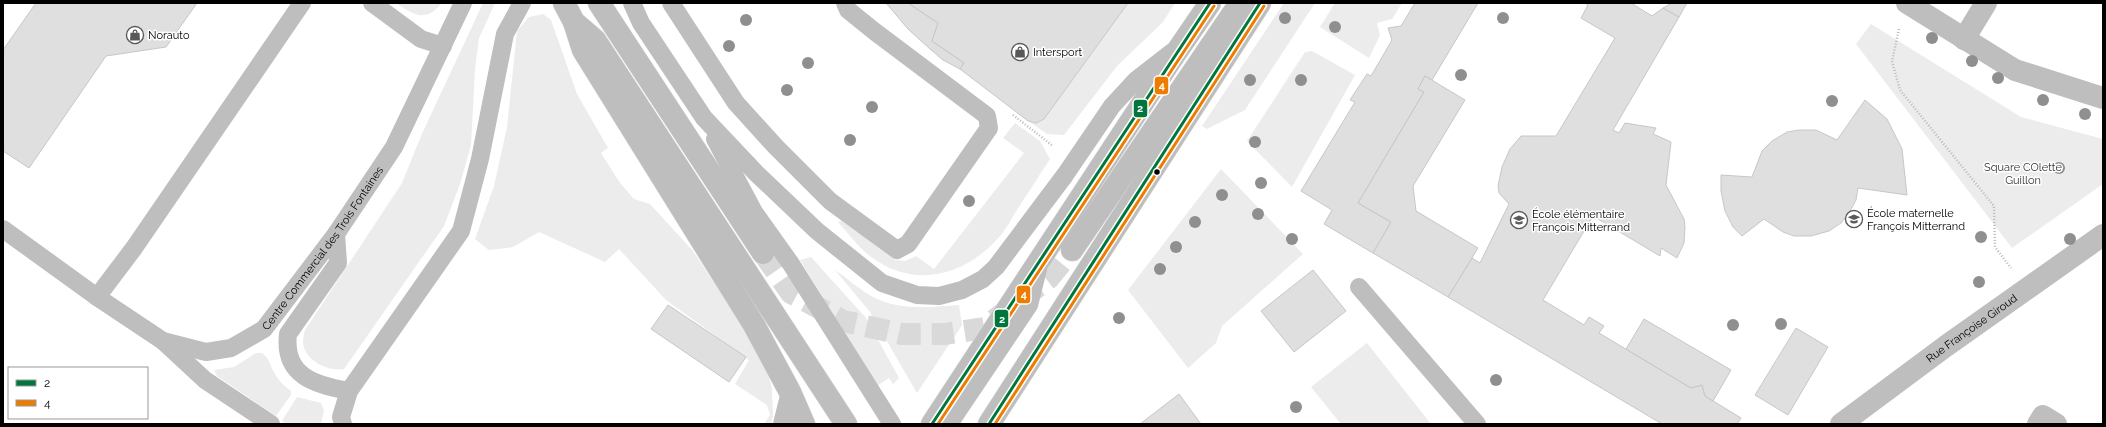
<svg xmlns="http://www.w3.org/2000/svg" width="2106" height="427" font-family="Raleway,sans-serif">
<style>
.green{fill:#ececec}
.building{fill:#dfdfdf;stroke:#c7c7c7}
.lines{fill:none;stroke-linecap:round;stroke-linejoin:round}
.primary-tunnel{stroke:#d9d9d9;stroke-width:22;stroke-dasharray:22 11;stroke-linecap:butt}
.primary-casing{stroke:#dbdbdb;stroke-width:23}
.path{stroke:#b9b9b9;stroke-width:2.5;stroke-dasharray:1 2;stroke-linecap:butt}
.lane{stroke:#bebebe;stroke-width:18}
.street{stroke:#bebebe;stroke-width:22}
.primary{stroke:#bebebe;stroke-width:22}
.bus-1-casing{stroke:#fff;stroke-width:6}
.bus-2-casing{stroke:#fff;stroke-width:6}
.bus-1{stroke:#00763c;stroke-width:3}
.bus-2{stroke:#ee7c00;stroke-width:3}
.tree{fill:#8f8f8f}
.bus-dot{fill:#000;stroke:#fff;stroke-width:1.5}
.labels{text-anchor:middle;stroke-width:3;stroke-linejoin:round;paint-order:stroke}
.poi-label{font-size:11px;fill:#000;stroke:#fff;text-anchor:start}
.park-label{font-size:11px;fill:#333;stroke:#fff}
.street-label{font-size:11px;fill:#000;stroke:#fff}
.line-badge{stroke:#fff;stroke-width:1.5}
.badge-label{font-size:11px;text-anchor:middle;font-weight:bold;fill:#fff}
</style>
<rect width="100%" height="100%" fill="#fff"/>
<g class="green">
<path d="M396 3H442C425 23 414 15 396 3Z"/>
<path d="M483 3H495L479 38 475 70 471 145 460 184 444 226 344 369C329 372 304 361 303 342 303 338 304 334 305 330L402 183 421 136Z"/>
<polygon points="1128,3 1175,3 1163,22 1117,66 1064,135 1047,134 1030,122 1036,123 1044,119"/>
<polygon points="1284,3 1315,3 1245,110 1207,129 1202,126"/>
<polygon points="1335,3 1402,3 1392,19 1377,23 1380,35 1369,58 1320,27"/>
<polygon points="543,14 551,20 577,94 608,148 601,153 620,183 634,199 650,204 693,251 752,339 767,368 772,389 773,416 771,424 764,424 770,415 767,405 735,384 749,360 666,300 619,249 605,262 539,232 513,247 489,250 475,239 494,186 507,127 517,31 529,17"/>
<polygon points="1871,24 2021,117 2103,139 2103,184 2012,248 1856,44"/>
<polygon points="1312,51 1355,75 1292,187 1247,141 1305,52"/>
<path d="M1015 123 1040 141 1050 159C1038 177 1027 195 1015 213 1010 221 1006 229 1000 236 966 276 913 290 870 256 858 247 848 233 838 222L842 220 895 260 905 261 916 256 934 269 1024 153 1003 138Z"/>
<polygon points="1221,169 1303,254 1222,326 1216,343 1188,368 1128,290"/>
<polygon points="811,257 866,318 899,378 893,384 889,378 877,386 800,260"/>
<path d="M835 270C847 278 860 290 873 297 900 311 930 307 959 305L962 325 917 393 870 312Z"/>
<polygon points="1367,343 1431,424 1341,424 1311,387"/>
<path d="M256 353H262C269 358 270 365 274 372 278 380 284 386 291 391V395L276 416 217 376 214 370 234 367Z"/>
<polygon points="297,397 321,403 324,410 321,424 287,424 282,421"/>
</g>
<g class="building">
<polygon points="36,3 197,3 166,47 106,56 29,168 3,151 3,50"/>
<polygon points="886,3 908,3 938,23 932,41 964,63 960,69 943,60 930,49 908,29"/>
<polygon points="908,3 1128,3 1044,119 1036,123 1028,121 960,69 964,63 932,41 938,23"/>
<polygon points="1415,3 1478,3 1432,80 1425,76 1418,89 1424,92 1358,203 1391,222 1373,253 1324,224 1332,210 1301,191 1355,102 1350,100 1367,74 1371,76 1392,40 1388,28 1401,26"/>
<polygon points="1585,3 1631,3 1652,16 1663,8 1679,17 1613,130 1619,133 1625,123 1656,128 1653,134 1671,142 1666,185 1684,219 1685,227 1684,243 1677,258 1661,248 1660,256 1593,216 1543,300 1584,325 1589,317 1604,326 1599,333 1691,388 1702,385 1705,396 1741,418 1737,424 1662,424 1448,297 1472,258 1480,263 1509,204 1499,193 1498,186 1502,167 1510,149 1521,136 1556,136 1615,38 1581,18 1588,5"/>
<polygon points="1672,3 1687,3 1679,17 1663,8"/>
<polygon points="1425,76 1465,100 1413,186 1416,211 1478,248 1448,297 1373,253 1391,222 1358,203 1424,92 1418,89"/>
<polygon points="1865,100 1887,119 1902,149 1907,195 1858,188 1856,200 1849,213 1841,223 1829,231 1811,236 1794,236 1783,232 1764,219 1742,236 1733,227 1725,211 1721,191 1721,175 1752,177 1762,151 1772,141 1787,132 1799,130 1816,130 1837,140"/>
<polygon points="1313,270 1346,311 1294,352 1261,311"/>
<polygon points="668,305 746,357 729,382 651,329"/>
<polygon points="1644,319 1731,370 1713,401 1705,396 1702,385 1691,388 1626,349"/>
<polygon points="1796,328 1828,347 1788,415 1755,395"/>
<polygon points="1179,394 1201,424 1140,424"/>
</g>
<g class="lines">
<polyline class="primary-tunnel" points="763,253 791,293 843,321 902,334 945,334 984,328 1049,278 1072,250"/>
<g class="primary-casing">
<g id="primary">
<polyline points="564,3 574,22 583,50 754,325 790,392 804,424"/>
<polyline points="599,3 763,253"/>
<polyline points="574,22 595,40 846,424"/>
<polyline points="1072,250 1240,3"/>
<polyline points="932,424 1171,60 1210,3"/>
<polyline points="989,424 1260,3"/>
</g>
</g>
<g class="path">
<polyline points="1899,29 1892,61 1900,90 1994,206 1995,247 2011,268"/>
<polyline points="1013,115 1053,146"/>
</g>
<g class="lane">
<polyline points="372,3 421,39 443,46"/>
<polyline points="632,3 641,23 704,118 756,173 817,231 882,283 917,295 939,296 962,290 983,279 996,267 1065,175 1112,106 1136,80 1172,52"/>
<polyline points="671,3 736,103 776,147 830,201 897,250 908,244 989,128 987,116 874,31 848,10 845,3"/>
<polyline points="715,139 754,212 791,264 892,424"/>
<path id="s1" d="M3 229 97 297 163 341 206 352 231 348 264 329 336 234 394 147 463 3"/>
<path d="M336 234 338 263 288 334C283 376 315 385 349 391"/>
<polyline points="1359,287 1477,424"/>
<polyline points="97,297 134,248 302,3"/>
<polyline points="164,342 205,380 271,424"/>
<polyline points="343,424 341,417 349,391 461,231 480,159 505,34 522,3"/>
<polyline points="782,424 790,392"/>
<polyline points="949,424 1029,305 1038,269"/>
</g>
<g class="street">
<polyline points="1907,3 2015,70 2103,98"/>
<polyline points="1964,39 1986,3"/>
<path id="s2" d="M1841 424 1946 346 2103 235"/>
<polyline points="2038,424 2043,416 2056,424"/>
</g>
<use href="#primary" class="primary"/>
<g class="bus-1-casing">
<g id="bus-1">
<polyline points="932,424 1210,3"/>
<polyline points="989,424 1260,3"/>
</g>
</g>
<g class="bus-2-casing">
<g id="bus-2">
<polyline points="938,424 1214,6"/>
<polyline points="995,424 1264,6"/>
</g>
</g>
<use href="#bus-1" class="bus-1"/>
<use href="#bus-2" class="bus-2"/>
</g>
<g class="tree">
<circle cx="1285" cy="18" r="6"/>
<circle cx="1503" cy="18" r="6"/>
<circle cx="746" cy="20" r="6"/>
<circle cx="1335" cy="27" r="6"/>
<circle cx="1932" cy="38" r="6"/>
<circle cx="729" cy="46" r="6"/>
<circle cx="1972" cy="61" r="6"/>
<circle cx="808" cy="63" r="6"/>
<circle cx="1461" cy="75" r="6"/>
<circle cx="1998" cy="78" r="6"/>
<circle cx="1250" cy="80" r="6"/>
<circle cx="1301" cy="80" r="6"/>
<circle cx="787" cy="90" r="6"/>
<circle cx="2043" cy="100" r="6"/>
<circle cx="1832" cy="101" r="6"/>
<circle cx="872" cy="107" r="6"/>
<circle cx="2085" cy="114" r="6"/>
<circle cx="850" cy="140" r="6"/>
<circle cx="1255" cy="142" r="6"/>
<circle cx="2059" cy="168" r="6"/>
<circle cx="1261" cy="183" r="6"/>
<circle cx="1222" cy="195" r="6"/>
<circle cx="969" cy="201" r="6"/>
<circle cx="1258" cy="214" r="6"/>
<circle cx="1195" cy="222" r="6"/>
<circle cx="1981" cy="237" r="6"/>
<circle cx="1292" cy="239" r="6"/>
<circle cx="2070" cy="239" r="6"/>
<circle cx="1176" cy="247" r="6"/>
<circle cx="1160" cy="269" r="6"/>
<circle cx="1979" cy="282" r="6"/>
<circle cx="1119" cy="318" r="6"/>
<circle cx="1781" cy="324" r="6"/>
<circle cx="1733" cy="325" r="6"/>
<circle cx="1496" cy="380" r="6"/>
<circle cx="1296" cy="407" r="6"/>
</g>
<defs>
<g id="shop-ring" transform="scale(0.9)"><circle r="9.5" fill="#fff" stroke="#595959" stroke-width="1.5"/><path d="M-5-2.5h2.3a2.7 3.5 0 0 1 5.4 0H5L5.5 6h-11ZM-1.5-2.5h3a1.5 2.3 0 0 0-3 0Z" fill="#595959"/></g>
<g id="school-ring" transform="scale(0.9)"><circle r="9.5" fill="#fff" stroke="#595959" stroke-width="1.5"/><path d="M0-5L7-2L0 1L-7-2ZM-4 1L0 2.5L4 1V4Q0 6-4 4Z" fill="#595959"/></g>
</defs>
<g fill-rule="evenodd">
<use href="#shop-ring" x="135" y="35"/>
<use href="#shop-ring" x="1020" y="52"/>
<use href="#school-ring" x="1854" y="219"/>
<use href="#school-ring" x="1519" y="220"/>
</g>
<circle class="bus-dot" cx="1157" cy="172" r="3.5"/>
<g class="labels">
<g class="poi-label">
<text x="148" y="39">Norauto</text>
<text x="1033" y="56">Intersport</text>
<text x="1867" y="217">École maternelle<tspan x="1867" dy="13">François Mitterrand</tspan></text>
<text x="1532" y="218">École élémentaire<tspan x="1532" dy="13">François Mitterrand</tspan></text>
</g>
<g class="park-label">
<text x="2023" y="171">Square COlette<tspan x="2023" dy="13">Guillon</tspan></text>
</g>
<g class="street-label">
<text dy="4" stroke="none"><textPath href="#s1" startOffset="403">Centre Commercial des Trois Fontaines</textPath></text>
<text dy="4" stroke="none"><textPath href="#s2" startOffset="162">Rue Françoise Giroud</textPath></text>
</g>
</g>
<g class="line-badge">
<rect x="1154" y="76" width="15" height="19" rx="4" fill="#ee7c00"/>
<rect x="1133" y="99" width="15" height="19" rx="4" fill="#00763c"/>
<rect x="1016" y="285" width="15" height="19" rx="4" fill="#ee7c00"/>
<rect x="994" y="309" width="15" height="19" rx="4" fill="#00763c"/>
</g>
<g class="badge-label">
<text x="1162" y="89">4</text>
<text x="1140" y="112">2</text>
<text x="1024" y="298">4</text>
<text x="1002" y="323">2</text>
</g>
<rect width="2106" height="427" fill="none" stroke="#000000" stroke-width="8"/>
<rect x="8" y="367" width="140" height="52" fill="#ffffff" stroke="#999999"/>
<rect x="16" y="380" width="20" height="6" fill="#00763c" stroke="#999999"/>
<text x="44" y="387" font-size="12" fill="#000000">2</text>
<rect x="16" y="400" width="20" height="6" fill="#ee7c00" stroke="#999999"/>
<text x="44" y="407" font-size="12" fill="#000000">4</text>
</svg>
